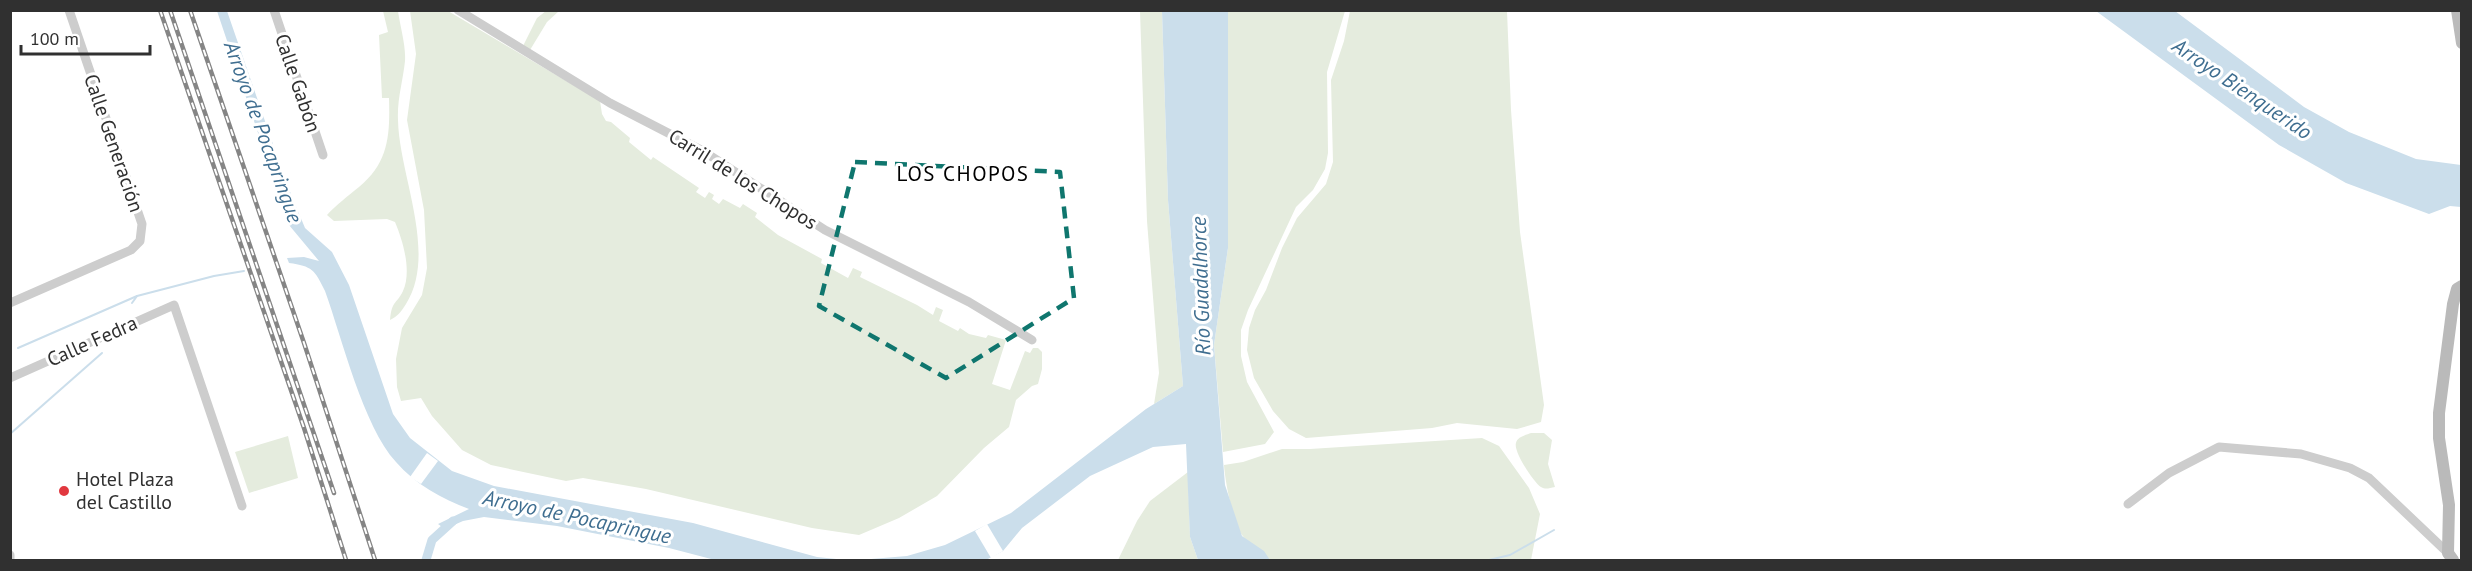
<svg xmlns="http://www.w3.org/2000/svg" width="2472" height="571" font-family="'PT Sans',sans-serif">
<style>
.green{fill:#e5ecde}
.water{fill:#cbdeeb}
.pier{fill:#fff}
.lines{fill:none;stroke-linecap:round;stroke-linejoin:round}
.stream{stroke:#cbdeeb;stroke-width:2}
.canal{stroke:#cbdeeb;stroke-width:9}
.street{stroke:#cdcdcd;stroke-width:9}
.secondary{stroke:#bababa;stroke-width:12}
.rail-casing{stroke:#858585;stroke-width:4.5}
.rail{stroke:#fff;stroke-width:2;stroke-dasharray:7;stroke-linecap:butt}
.marked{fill:none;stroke:#0f766e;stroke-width:4.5;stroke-dasharray:12 8;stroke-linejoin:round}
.poi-dot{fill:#e1383f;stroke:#fff;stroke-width:2}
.labels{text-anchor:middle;stroke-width:6;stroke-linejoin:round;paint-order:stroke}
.street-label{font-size:20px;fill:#303030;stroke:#fff}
.poi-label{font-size:20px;fill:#303030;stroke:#fff;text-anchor:start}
.water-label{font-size:21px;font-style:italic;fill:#3f6e90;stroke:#fff}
.neighbourhood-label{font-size:21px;letter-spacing:1.5px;fill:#000;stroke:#fff}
</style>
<rect width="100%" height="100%" fill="#fff"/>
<g class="green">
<path d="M383 11H398C400 26 406 45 405 61 403 81 397 99 398 120 399 175 438 253 406 304 401 312 398 316 390 320 392 300 396 305 403 291 412 271 403 241 395 222L387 219 334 221 327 215C337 204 347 197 359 187 389 162 390 135 389 98H382L379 35 388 32Z"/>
<polygon points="410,11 448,11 600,101 602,114 606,121 611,122 630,138 629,142 651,160 653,157 699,188 696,192 705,198 709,192 714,195 712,199 719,204 723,199 740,208 743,204 757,213 755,217 778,235 822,259 821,263 848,278 853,268 862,272 860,277 917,305 933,315 936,307 943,310 939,321 958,331 960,328 969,334 986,338 988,335 1006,340 992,384 1010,390 1025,351 1030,353 1033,348 1038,348 1042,352 1042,369 1038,384 1032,386 1016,400 1009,427 984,448 937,496 899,518 859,535 812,528 646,489 583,478 566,481 491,465 462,450 432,416 421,398 401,401 397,387 396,359 402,328 422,295 427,268 424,210 407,120 416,54"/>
<polygon points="546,11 559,11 547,22 530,50 523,46 537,18"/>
<polygon points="1140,11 1162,11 1168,200 1183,386 1154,404 1159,373 1147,221"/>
<polygon points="1228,11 1345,11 1327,72 1328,153 1325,169 1313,190 1296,207 1248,310 1241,330 1241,356 1247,382 1274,432 1265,444 1223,452 1214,345 1228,248"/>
<polygon points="1350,11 1507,11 1511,110 1520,232 1544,405 1541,422 1517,429 1457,423 1432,428 1306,438 1289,429 1273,411 1254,378 1247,350 1249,328 1255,310 1266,290 1282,248 1297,218 1326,184 1333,162 1331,80 1344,41"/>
<path d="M1531 433H1544L1552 440 1548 464 1555 487C1549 488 1546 490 1541 487 1534 483 1513 451 1516 443 1517 437 1526 435 1531 433Z"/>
<polygon points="288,436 298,478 249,493 235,452"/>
<path d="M1482 438 1499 446 1529 488 1540 514 1531 560H1270C1262 550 1248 544 1242 535 1233 523 1225 481 1224 465L1243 462 1282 449H1310Z"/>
<polygon points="1188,472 1190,537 1198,560 1118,560 1137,521 1150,501"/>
</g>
<g class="water">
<path d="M217 11H227L286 182 305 228 332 252 349 285 393 414 410 438 452 471 494 486 693 523 817 557 846 560H715L669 548 557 526 484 517 463 521 445 529 438 524 469 509C442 499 415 484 396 462 363 426 342 338 325 291 315 270 312 266 289 263L287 258 304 257 319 261 289 225Z"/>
<polygon points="1162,11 1228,11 1228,248 1214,345 1225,485 1242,536 1264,551 1270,560 1198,560 1190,537 1186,444 1153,447 1090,476 1022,528 1003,551 986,560 859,560 907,556 945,545 1011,513 1146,409 1183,386 1168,200"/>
<polygon points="2096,11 2175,11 2304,107 2349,132 2416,159 2461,165 2461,207 2450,206 2429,214 2346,183 2279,145"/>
</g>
<g class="pier">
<polygon points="270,138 275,151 265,154 260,142"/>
<polygon points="427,453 438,461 421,484 410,477"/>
<polygon points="987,524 1003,551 991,558 975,531"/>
</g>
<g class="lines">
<g class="stream">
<polyline points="132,303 137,296 214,276 244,271"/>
<polyline points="18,348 137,296"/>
<polyline points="10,434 102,353"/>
<polyline points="1489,560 1510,555 1554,530"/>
</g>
<polyline class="canal" points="426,560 432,540 453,521"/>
<g class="street">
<polyline points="274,10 323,155"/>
<polyline points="458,10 610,103 703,151 825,230 969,302 1032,340"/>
<polyline points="10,303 131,250 140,241 142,224 69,10"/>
<polyline points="10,378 174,305 242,506"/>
<polyline points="2128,504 2169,473 2219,447 2301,454 2350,468 2369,478 2448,553"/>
<polyline points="10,555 10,560"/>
</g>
<g class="secondary">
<polyline points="2457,10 2462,43"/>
<polyline points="2453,560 2448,553 2449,505 2439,438 2439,413 2453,304 2457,289 2462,286"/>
</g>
<g class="rail-casing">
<g id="rail">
<polyline points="160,10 304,428 346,560"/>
<polyline points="170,10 334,493"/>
<polyline points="190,10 304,343 375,560"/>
</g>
</g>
<use href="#rail" class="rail"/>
</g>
<path class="marked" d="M855 162 1060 172 1074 298 946 378 819 306Z"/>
<circle class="poi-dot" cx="64" cy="491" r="6"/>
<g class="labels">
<g class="street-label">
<text transform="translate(298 83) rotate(71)" y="7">Calle Gabón</text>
<text transform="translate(114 143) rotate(71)" y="7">Calle Generación</text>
<text transform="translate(743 179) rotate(32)" y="7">Carril de los Chopos</text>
<text transform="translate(92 341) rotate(-24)" y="7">Calle Fedra</text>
</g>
<g class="poi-label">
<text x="76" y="486">Hotel Plaza<tspan x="76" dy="23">del Castillo</tspan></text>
</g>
<g class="water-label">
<text transform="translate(2242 89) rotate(34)" y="7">Arroyo Bienquerido</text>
<text transform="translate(263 132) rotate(70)" y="7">Arroyo de Pocapringue</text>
<text transform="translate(1201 286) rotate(-92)" y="7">Río Guadalhorce</text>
<text transform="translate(577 517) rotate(12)" y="7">Arroyo de Pocapringue</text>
</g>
<g class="neighbourhood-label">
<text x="963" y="181">LOS CHOPOS</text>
</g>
</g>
<rect width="2472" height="571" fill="none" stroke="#303030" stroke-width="24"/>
<path d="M21 45v9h129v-9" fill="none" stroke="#303030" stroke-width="3"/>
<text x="30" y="45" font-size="18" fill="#303030" stroke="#ffffff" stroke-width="4.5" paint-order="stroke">100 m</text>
</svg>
